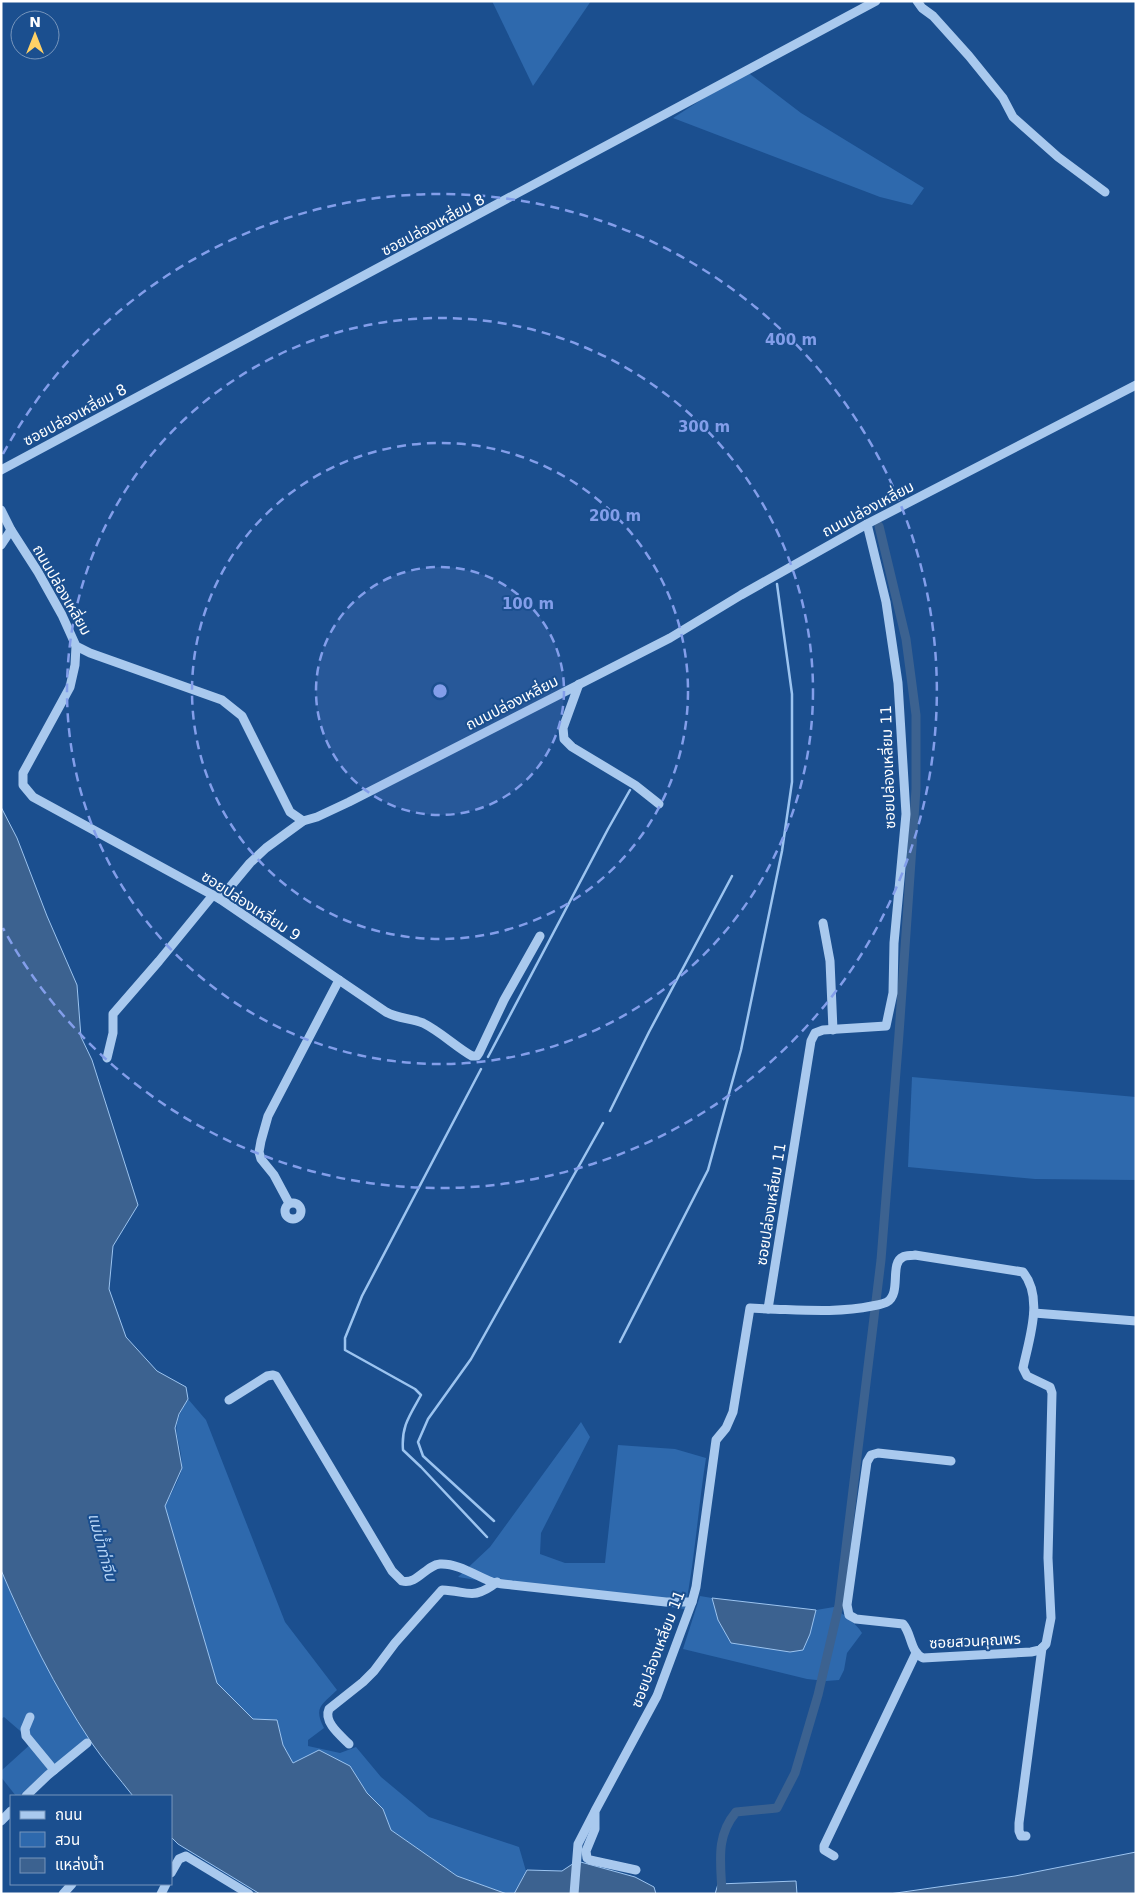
<svg xmlns="http://www.w3.org/2000/svg" width="1137" height="1895" font-family="'DejaVu Sans','Noto Sans Thai',sans-serif">
<style>
.green{fill:#2e69ad}
.water{fill:#3c6290;stroke:#9cc4f0}
.lines{fill:none;stroke-linecap:round;stroke-linejoin:round}
.stream{stroke:#9cc4f0;stroke-width:2.5}
.canal{stroke:#3c6290;stroke-width:9}
.minor{stroke:#a9c9ee;stroke-width:9}
.ring{fill:none;stroke:#839eea;stroke-width:2.5;stroke-dasharray:9 6}
.labels{text-anchor:middle;stroke-width:4;stroke-linejoin:round;paint-order:stroke}
.street-label{font-size:15px;fill:#fff;stroke:#1b4f8f}
.water-label{font-size:16px;font-style:italic;fill:#b5d3f5;stroke:#1b4f8f}
.centre{fill:#839eea;stroke:#1b4f8f;stroke-width:2.5}
.ring-label{font-size:15px;text-anchor:middle;font-weight:bold;fill:#839eea;stroke:#1b4f8f;stroke-width:4;stroke-linejoin:round;paint-order:stroke}
</style>
<rect width="100%" height="100%" fill="#1b4f8f"/>
<g class="green">
<polygon points="492,1 591,1 533,86"/>
<polygon points="746,71 801,113 924,188 912,205 880,197 673,118"/>
<polygon points="912,1077 1136,1097 1136,1180 1035,1179 908,1167"/>
<path d="M188 1399 206 1420 285 1622 337 1690C322 1705 313 1707 324 1728L308 1740V1746L340 1753 356 1747 381 1777 429 1817 519 1847 526 1871 514 1894H507L457 1876 391 1830 383 1809 367 1793 350 1766 293 1763 283 1745 277 1720 253 1719 217 1683 165 1506C170 1496 182 1475 182 1466 181 1433 167 1433 188 1399Z"/>
<path d="M581 1422 590 1437 541 1533 540 1554 565 1563H605L618 1445 675 1449 706 1458C698 1508 695 1559 685 1609L569 1595 458 1577 490 1547Z"/>
<polygon points="1,1570 22,1619 60,1691 92,1743 65,1765 58,1762 19,1796 16,1796 1,1777 1,1771 33,1742 4,1717 1,1719"/>
<path d="M700 1596 712 1598 718 1620 732 1643 746 1645 810 1634 816 1610 834 1607C843 1615 856 1623 862 1633L847 1653 844 1670 839 1680 826 1681 807 1679 683 1649Z"/>
</g>
<g class="water">
<path d="M1 807 17 838 47 916 77 985 81 1037 92 1060 138 1205 113 1246 109 1289 126 1337 157 1371 186 1387 188 1399 179 1414 175 1428 182 1468 165 1506 217 1683 253 1719 277 1720 283 1745 293 1763 319 1750 350 1766 367 1793 383 1809 391 1830 457 1876 507 1894H260L178 1844 171 1837V1796H133C119 1778 104 1761 91 1742 55 1688 26 1629 1 1570Z"/>
<polygon points="712,1598 816,1610 810,1634 803,1650 790,1652 731,1643 718,1620"/>
<polygon points="1136,1852 1136,1894 889,1894 1015,1876"/>
<polygon points="577,1861 635,1877 654,1887 656,1894 514,1894 527,1870 562,1871"/>
<polygon points="796,1881 797,1894 715,1894 718,1884"/>
</g>
<g class="lines">
<g class="stream">
<polyline points="488,1057 608,829 630,790"/>
<path d="M481 1069 362 1296 345 1338V1350L415 1389 421 1395C410 1415 401 1426 403 1450L421 1467 487 1537"/>
<polyline points="610,1111 649,1032 732,876"/>
<polyline points="620,1342 708,1170 741,1050 782,851 792,782 792,694 777,584"/>
<polyline points="494,1521 423,1456 418,1442 428,1419 471,1359 603,1123"/>
</g>
<path class="canal" d="M722 1894C721 1863 715 1837 736 1812L777 1808 795 1773 818 1695 839 1605 881 1260 899 1034 916 789V715L906 639 879 526"/>
<g class="minor">
<polyline points="917,1 922,8 933,16 969,56 1003,98 1013,117 1058,157 1105,192"/>
<polyline points="1,470 876,1"/>
<polyline points="1,510 11,530 38,572 62,615 76,646 90,653 222,700 242,716 290,812 303,821 317,817 349,802 670,638 741,595 867,524 1136,385"/>
<polyline points="1,545 11,530"/>
<path d="M76 646 75 665 70 687 23 773V785L33 797 220 899 386 1012C398 1019 411 1018 423 1023 441 1032 456 1047 472 1056H477L479 1053 504 1000 540 936"/>
<polyline points="579,684 563,728 564,739 572,747 635,785 659,804"/>
<polyline points="220,899 250,863 266,848 303,821"/>
<polyline points="823,923 830,961 833,1030"/>
<polyline points="107,1058 113,1033 113,1014 159,961 213,895"/>
<circle cx="293" cy="1211" r="8"/>
<polyline points="289,1203 274,1175 261,1159 259,1152 261,1141 268,1116 339,980"/>
<path d="M768 1309C803 1310 839 1313 872 1306 877 1305 884 1304 887 1302 902 1293 889 1263 903 1257 906 1255 912 1256 915 1255L1023 1272C1044 1298 1029 1339 1023 1368L1027 1376 1050 1387 1052 1393 1048 1558 1051 1618 1046 1644 1040 1650 1031 1652 923 1658C910 1652 912 1634 903 1624L856 1619 849 1615 847 1605 867 1462 871 1455 878 1453 951 1461"/>
<polyline points="1034,1313 1136,1321"/>
<path d="M229 1400 267 1376 273 1375 276 1376 392 1571 402 1581C417 1585 426 1565 440 1564 458 1563 476 1576 492 1582 498 1584 505 1584 512 1585L666 1602H692"/>
<polyline points="30,1717 25,1729 26,1736 54,1770"/>
<path d="M349 1744C341 1736 323 1722 329 1709L363 1682 374 1671 395 1643 442 1590C468 1591 473 1601 497 1582"/>
<polyline points="26,1796 48,1775 87,1743"/>
<polyline points="1,1821 11,1811"/>
<polyline points="1026,1836 1021,1836 1019,1831 1019,1823 1042,1648"/>
<polyline points="834,1856 824,1850 824,1846 916,1653"/>
<polyline points="636,1870 590,1860 587,1858 586,1851 595,1829 595,1811 657,1696 692,1602 696,1587 716,1440 726,1428 733,1412 750,1308 768,1309 811,1041 815,1033 823,1030 886,1026 893,993 894,943 906,814 898,683 886,602 867,524"/>
<polyline points="171,1873 179,1859 186,1856 249,1894"/>
<polyline points="63,1894 72,1884"/>
<polyline points="161,1894 166,1884"/>
<polyline points="574,1894 578,1844 594,1813"/>
</g>
</g>
<circle cx="440" cy="691" r="124" fill="#839eea" fill-opacity=".12"/>
<g class="ring">
<circle cx="440" cy="691" r="124"/>
<circle cx="440" cy="691" r="248"/>
<circle cx="440" cy="691" r="373"/>
<path d="M3 454A497 497 0 1 1 3 928"/>
</g>
<g class="labels">
<g class="street-label">
<text transform="translate(433 225) rotate(-28)" y="5">ซอยปล่องเหลี่ยม 8</text>
<text transform="translate(75 415) rotate(-28)" y="5">ซอยปล่องเหลี่ยม 8</text>
<text transform="translate(868 509) rotate(-28)" y="5">ถนนปล่องเหลี่ยม</text>
<text transform="translate(62 590) rotate(60)" y="5">ถนนปล่องเหลี่ยม</text>
<text transform="translate(512 703) rotate(-27)" y="5">ถนนปล่องเหลี่ยม</text>
<text transform="translate(888 767) rotate(-92)" y="5">ซอยปล่องเหลี่ยม 11</text>
<text transform="translate(251 906) rotate(33)" y="5">ซอยปล่องเหลี่ยม 9</text>
<text transform="translate(771 1204) rotate(-81)" y="5">ซอยปล่องเหลี่ยม 11</text>
<text transform="translate(975 1641) rotate(-3)" y="5">ซอยสวนคุณพร</text>
<text transform="translate(658 1649) rotate(-69)" y="5">ซอยปล่องเหลี่ยม 11</text>
</g>
<g class="water-label">
<text transform="translate(103 1547) rotate(75)" y="6">แม่น้ำท่าจีน</text>
</g>
</g>
<circle cx="440" cy="691" r="8" class="centre"/>
<g class="ring-label">
<text x="791" y="345">400 m</text>
<text x="704" y="432">300 m</text>
<text x="615" y="521">200 m</text>
<text x="528" y="609">100 m</text>
</g>
<rect width="1137" height="1895" fill="none" stroke="#ffffff" stroke-width="5"/>
<rect x="10" y="1795" width="162" height="90" fill="#1b4f8f" stroke="#7695bc"/>
<rect x="20" y="1811" width="25" height="8" fill="#a9c9ee" stroke="#7695bc"/>
<text x="55" y="1820" font-size="15" fill="#ffffff">ถนน</text>
<rect x="20" y="1832" width="25" height="15" fill="#2e69ad" stroke="#7695bc"/>
<text x="55" y="1845" font-size="15" fill="#ffffff">สวน</text>
<rect x="20" y="1858" width="25" height="15" fill="#3c6290" stroke="#7695bc"/>
<text x="55" y="1870" font-size="15" fill="#ffffff">แหล่งน้ำ</text>
<g transform="translate(35 35)"><circle r="24" fill="#1b4f8f" stroke="#7695bc"/>
<path d="M0-4L9 19L0 12L-9 19Z" fill="#ffd166"/>
<text y="-8" font-size="14" font-weight="bold" text-anchor="middle" fill="#ffffff">N</text>
</g>
</svg>
